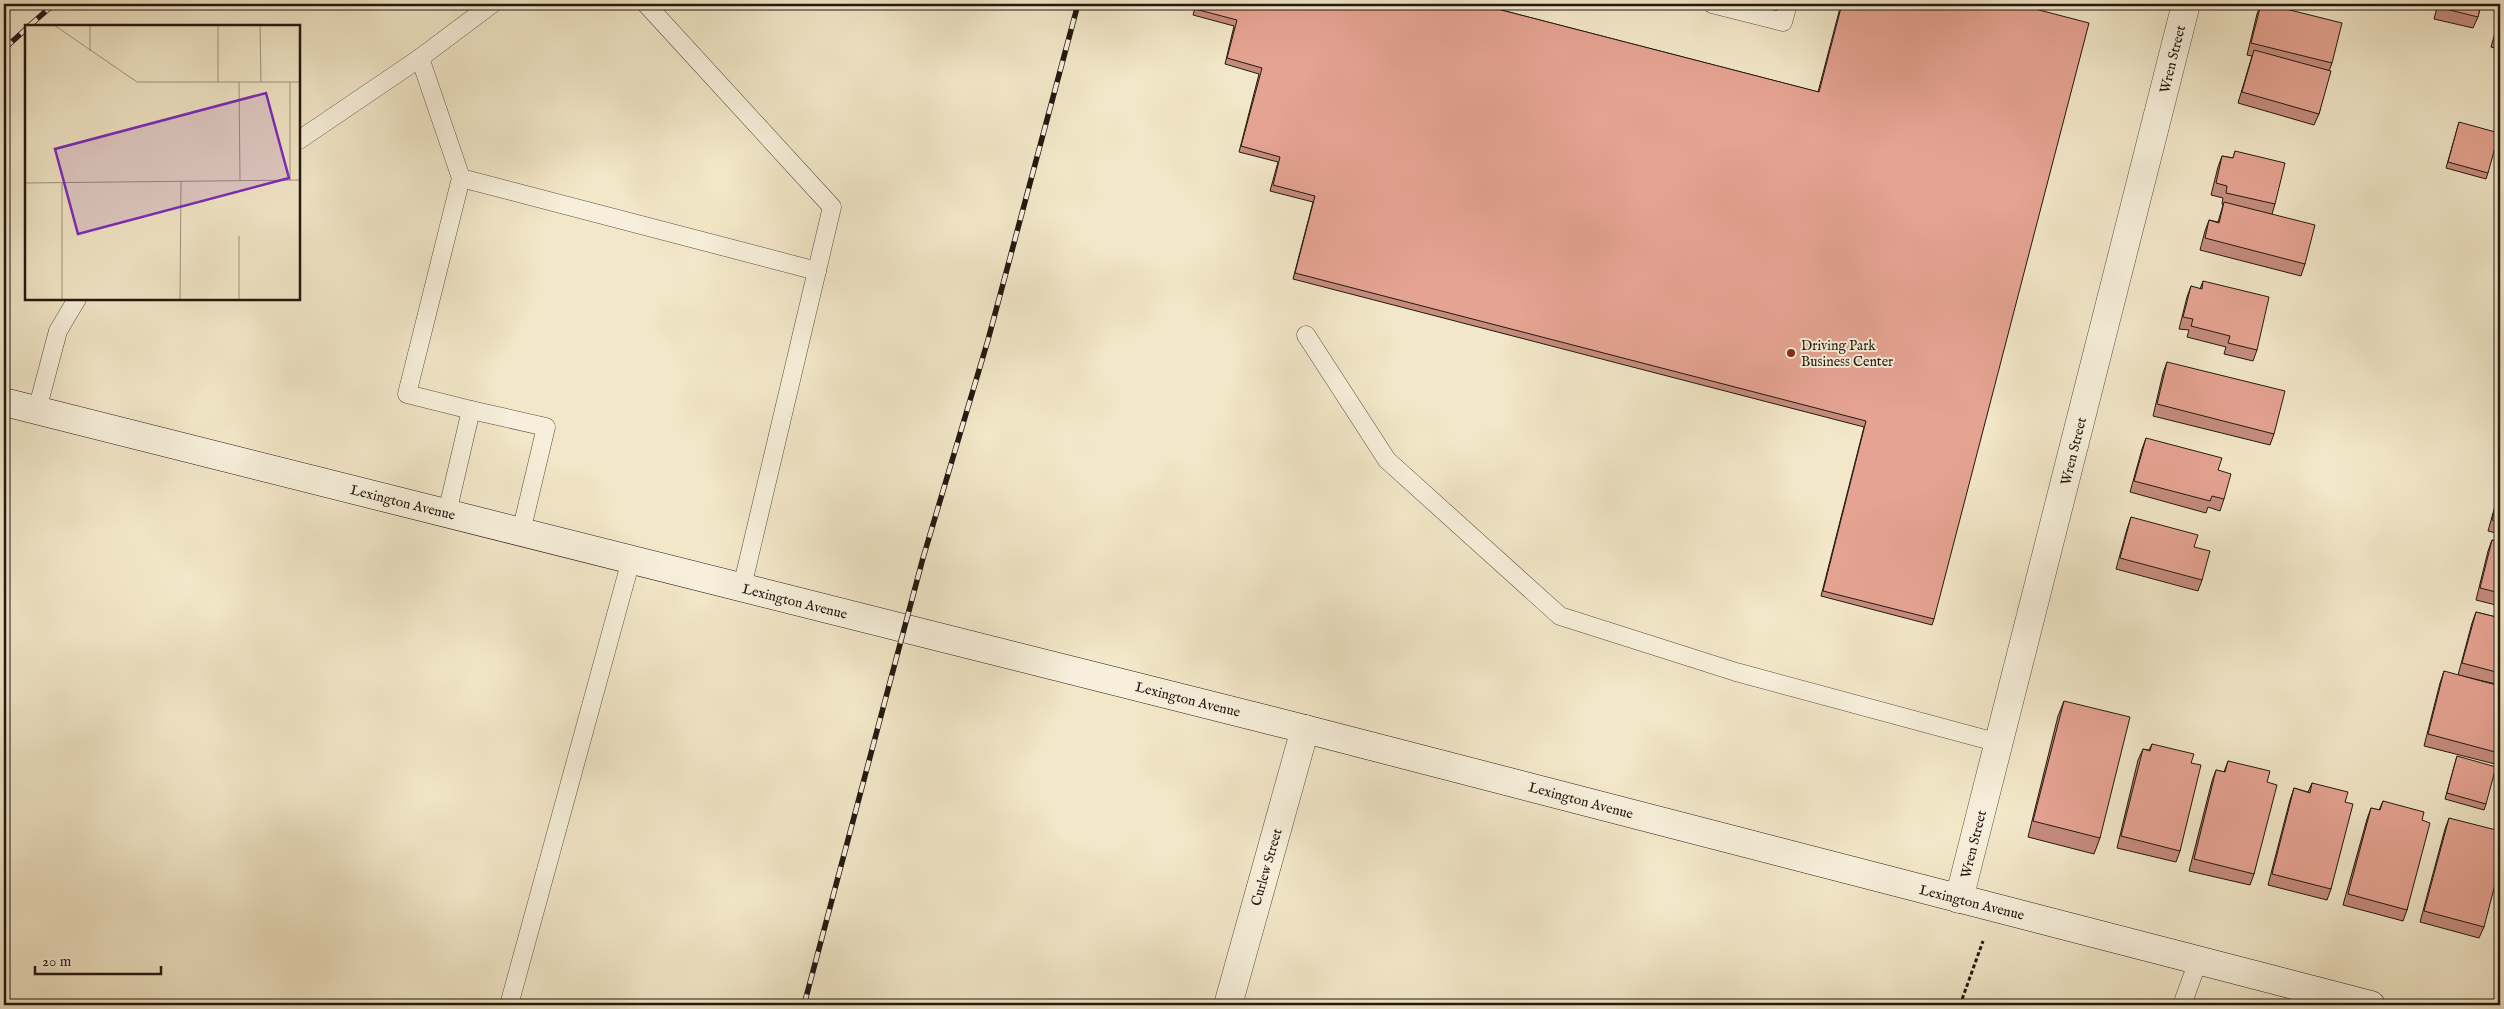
<svg xmlns="http://www.w3.org/2000/svg" width="2504" height="1009" font-family="'IM FELL English',serif">
<style>
.lines{fill:none;stroke-linecap:round;stroke-linejoin:round}
.lane-casing{stroke:#574c3e;stroke-width:19}
.street-casing{stroke:#574c3e;stroke-width:29}
.secondary-casing{stroke:#231810;stroke-width:29}
.path{stroke:#231810;stroke-width:3;stroke-dasharray:4 2.5;stroke-linecap:butt}
.lane{stroke:#f7efdb;stroke-width:18}
.street{stroke:#f7efdb;stroke-width:28}
.secondary{stroke:#f7efdb;stroke-width:28}
.rail-casing{stroke:#231810;stroke-width:5.5}
.rail{stroke:#f7efdb;stroke-width:4;stroke-dasharray:11;stroke-linecap:butt}
.wall{fill:#c58c7e;stroke:#231810}
.building{fill:#e5a392;stroke:#231810}
.poi-dot{fill:#8f2418;stroke:#f7efdb;stroke-width:2}
.labels{text-anchor:middle;stroke-width:4;stroke-linejoin:round;paint-order:stroke}
.street-label{font-size:14px;fill:#231810;stroke:#f7efdb}
.poi-label{font-size:14px;fill:#231810;stroke:#f7efdb;text-anchor:start}
.inset-road{fill:none;stroke:#9f947e;stroke-width:1}
.view{fill:#7b2cbf;fill-opacity:0.15;stroke:#7b2cbf;stroke-width:2.5}
.inset-edge{fill:none;stroke:#231810;stroke-width:2.5}
</style>
<rect width="100%" height="100%" fill="#f2e7c8"/>
<filter id="stains"><feTurbulence type="fractalNoise" baseFrequency=".004" numOctaves="4"/><feColorMatrix values="0 0 0 0 .2 0 0 0 0 .09 0 0 0 0 .02 0 0 0 .5 -.17"/></filter>
<radialGradient id="worn" r=".72"><stop offset=".6" stop-color="#630" stop-opacity="0"/><stop offset="1" stop-color="#630" stop-opacity=".3"/></radialGradient>
<g class="lines">
<g class="lane-casing">
<g id="lane">
<polyline points="646,4 832,207 742,587"/>
<polyline points="1712,4 1783,22 1788,4"/>
<polyline points="420,58 461,178 407,394 471,410"/>
<polyline points="299,140 420,58 492,4"/>
<polyline points="461,178 817,271"/>
<polyline points="1306,335 1387,460 1560,616 1736,672 1999,743"/>
<polyline points="37,410 58,331 77,299"/>
<polyline points="447,513 471,410 546,427 521,532"/>
<polyline points="509,1005 631,560"/>
<polyline points="2182,1005 2198,961"/>
</g>
</g>
<g class="street-casing">
<g id="street">
<polyline points="1959,899 2186,4"/>
<polyline points="1228,1005 1305,729"/>
</g>
</g>
<g class="secondary-casing">
<polyline id="secondary" points="4,402 1305,729 2371,1005"/>
</g>
<polyline class="path" points="1960,1005 1983,941"/>
<use href="#lane" class="lane"/>
<use href="#street" class="street"/>
<use href="#secondary" class="secondary"/>
<g class="rail-casing">
<g id="rail">
<polyline points="29,26 54,4"/>
<polyline points="4,49 26,29"/>
<polyline points="804,1005 923,558 988,340 1078,4"/>
</g>
</g>
<use href="#rail" class="rail"/>
</g>
<g class="wall">
<polygon points="1196,4 1478,4 1818,92 1841,4 2016,4 1934,619 1932,625 1821,596 1864,427 1293,279 1313,202 1270,191 1278,162 1239,152 1259,74 1225,64 1234,26 1193,15"/>
<polygon points="2261,4 2332,63 2329,71 2319,114 2314,125 2238,103 2252,56 2247,55 2257,14"/>
<polygon points="2438,4 2481,4 2478,17 2473,28 2434,19"/>
<polygon points="2500,15 2500,50 2491,47"/>
<polygon points="2459,122 2488,173 2486,179 2446,168"/>
<polygon points="2235,151 2275,204 2272,214 2305,264 2301,276 2200,250 2205,231 2209,220 2218,222 2223,205 2222,204 2223,198 2211,195 2218,167 2222,156 2233,158"/>
<polygon points="2203,281 2257,350 2253,361 2224,354 2226,347 2187,337 2189,330 2179,329 2187,297 2191,286 2200,289"/>
<polygon points="2167,362 2274,434 2270,445 2153,416 2163,373"/>
<polygon points="2146,438 2224,499 2220,511 2208,507 2206,513 2130,492 2142,449"/>
<polygon points="2500,488 2500,534 2488,531"/>
<polygon points="2131,517 2194,547 2202,580 2198,591 2116,569 2127,529"/>
<polygon points="2492,540 2500,542 2500,606 2476,600 2488,551"/>
<polygon points="2476,612 2500,618 2500,685 2458,675 2472,623"/>
<polygon points="2444,671 2499,753 2495,764 2424,746 2440,683"/>
<polygon points="2064,701 2100,838 2094,854 2028,837 2058,716"/>
<polygon points="2152,744 2191,763 2180,851 2176,862 2117,848 2138,760 2143,749 2149,750"/>
<polygon points="2457,756 2486,804 2484,810 2445,799"/>
<polygon points="2228,761 2267,782 2254,874 2250,885 2189,871 2212,781 2216,770 2224,772"/>
<polygon points="2312,783 2345,802 2331,889 2327,900 2268,885 2290,800 2294,788 2308,792"/>
<polygon points="2383,801 2422,820 2407,910 2403,921 2343,905 2367,819 2371,808 2379,810"/>
<polygon points="2449,818 2484,927 2479,938 2420,922 2445,829"/>
</g>
<g class="building">
<polygon points="1196,4 1478,4 1819,92 1842,4 2016,4 2089,23 1934,619 1823,591 1866,421 1295,273 1315,196 1273,185 1280,157 1241,146 1262,68 1227,58 1237,20 1195,9"/>
<polygon points="2261,4 2266,4 2342,23 2332,63 2251,43"/>
<polygon points="2439,4 2481,4 2478,17 2438,7"/>
<polygon points="2500,17 2500,37 2495,36"/>
<polygon points="2254,50 2331,71 2319,114 2242,92"/>
<polygon points="2459,122 2499,133 2488,173 2448,162"/>
<polygon points="2235,151 2285,163 2275,204 2226,193 2227,186 2216,183 2222,156 2233,158"/>
<polygon points="2224,202 2315,225 2305,264 2205,238 2209,220 2219,223"/>
<polygon points="2203,281 2269,297 2257,350 2228,343 2230,336 2191,326 2193,319 2183,317 2191,286 2202,289"/>
<polygon points="2167,362 2285,391 2274,434 2157,404"/>
<polygon points="2146,438 2222,458 2218,470 2231,474 2224,499 2212,496 2210,501 2134,481"/>
<polygon points="2500,492 2500,522 2492,520"/>
<polygon points="2131,517 2198,535 2194,547 2210,551 2202,580 2120,558"/>
<polygon points="2492,540 2500,542 2500,593 2480,588"/>
<polygon points="2476,612 2500,618 2500,673 2462,663"/>
<polygon points="2444,671 2500,686 2500,748 2499,753 2428,734"/>
<polygon points="2064,701 2130,717 2100,838 2033,821"/>
<polygon points="2152,744 2194,754 2191,763 2201,765 2180,851 2121,836 2143,749 2150,751"/>
<polygon points="2457,756 2496,767 2486,804 2447,793"/>
<polygon points="2228,761 2270,771 2267,782 2277,785 2254,874 2194,859 2216,770 2225,772"/>
<polygon points="2312,783 2348,792 2345,802 2353,804 2331,889 2272,874 2294,788 2310,793"/>
<polygon points="2383,801 2424,812 2422,820 2430,823 2407,910 2348,894 2371,808 2380,810"/>
<polygon points="2449,818 2500,831 2500,865 2484,927 2424,911"/>
</g>
<circle class="poi-dot" cx="1791" cy="353" r="5"/>
<g class="labels">
<g class="street-label">
<text transform="translate(2172 59) rotate(-76)" y="5">Wren Street</text>
<text transform="translate(2073 451) rotate(-76)" y="5">Wren Street</text>
<text transform="translate(403 502) rotate(14)" y="5">Lexington Avenue</text>
<text transform="translate(795 601) rotate(14)" y="5">Lexington Avenue</text>
<text transform="translate(1188 699) rotate(14)" y="5">Lexington Avenue</text>
<text transform="translate(1581 800) rotate(15)" y="5">Lexington Avenue</text>
<text transform="translate(1973 844) rotate(-76)" y="5">Wren Street</text>
<text transform="translate(1266 867) rotate(-74)" y="5">Curlew Street</text>
<text transform="translate(1972 902) rotate(14)" y="5">Lexington Avenue</text>
</g>
<g class="poi-label">
<text x="1801" y="350">Driving Park<tspan x="1801" dy="16">Business Center</tspan></text>
</g>
</g>
<g transform="translate(25 25)">
<rect width="275" height="275" fill="#f2e7c8"/>
<path class="inset-road" d="M29 0 112 57H275M65 0V26M193 0V57M235 0 236 57M214 57 215 156M265 57V155M0 158 275 155M37 275V158M155 275 156 156M214 275V211"/>
<path class="view" d="M241 68 264 153 53 209 30 124Z"/>
<rect width="275" height="275" class="inset-edge"/>
</g>
<rect width="2504" height="1009" fill="none" stroke="#f2e7c8" stroke-width="20"/>
<rect x="5" y="5" width="2494" height="999" fill="none" stroke="#231810" stroke-width="2.5"/>
<rect x="10" y="10" width="2484" height="989" fill="none" stroke="#231810"/>
<path d="M35 966v8h126v-8" fill="none" stroke="#231810" stroke-width="2.5"/>
<text x="42" y="966" font-size="15" fill="#231810" stroke="#f7efdb" stroke-width="4" paint-order="stroke">20 m</text>
<rect width="100%" height="100%" filter="url(#stains)"/>
<rect width="100%" height="100%" fill="url(#worn)"/>
</svg>
